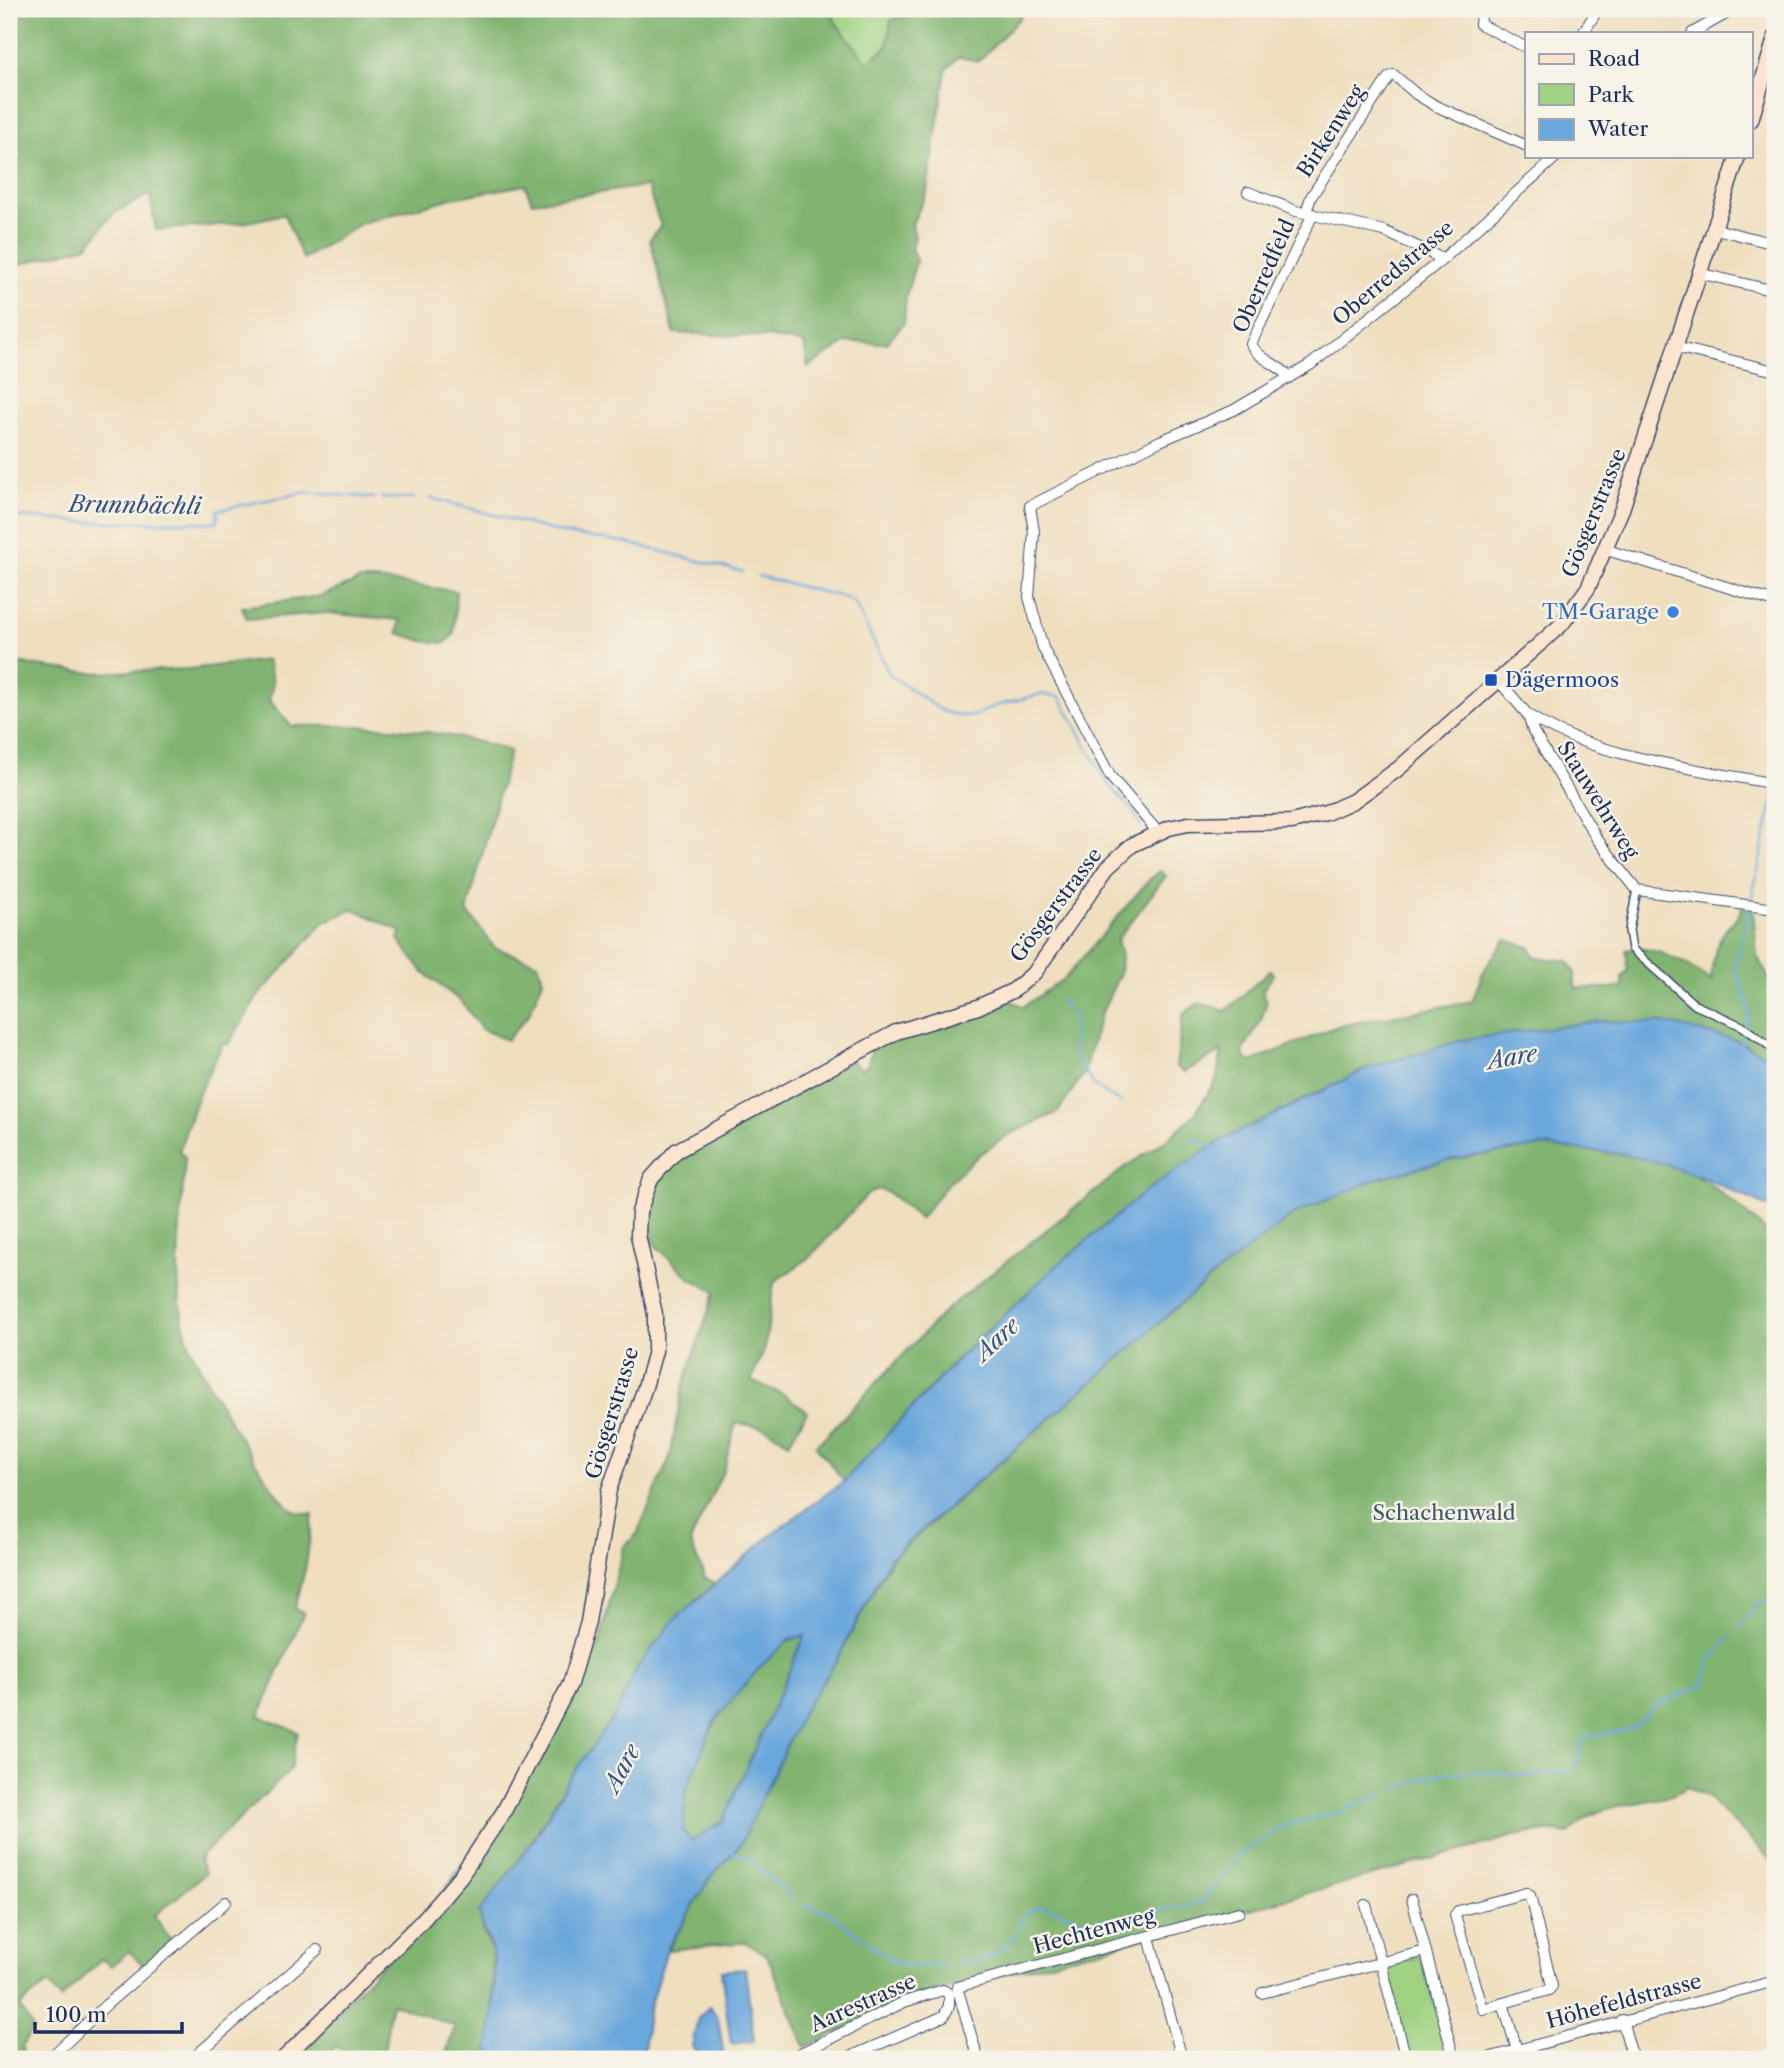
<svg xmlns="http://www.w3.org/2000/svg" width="1784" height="2068" font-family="'Libre Caslon Text',serif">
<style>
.green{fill:#a1d282;stroke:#5e8070;stroke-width:2}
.forest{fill:#80b470;stroke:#4e7267;stroke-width:2}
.water{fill:#6aa7dc;stroke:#426b9d;stroke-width:2;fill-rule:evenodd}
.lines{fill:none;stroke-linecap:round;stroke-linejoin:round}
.stream{stroke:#6aa7dc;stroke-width:2.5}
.pedestrian-casing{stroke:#3b496d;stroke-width:10}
.minor-casing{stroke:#3b496d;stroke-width:12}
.secondary-casing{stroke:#3b496d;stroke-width:17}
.pedestrian{stroke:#fff;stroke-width:7}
.minor{stroke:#fff;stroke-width:10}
.secondary{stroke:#fce5cf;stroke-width:14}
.shop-dot{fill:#3f7fe0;stroke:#f7f3e8;stroke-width:2.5}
.transit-dot{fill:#1a4fb4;stroke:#f7f3e8;stroke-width:2.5}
.labels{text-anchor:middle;stroke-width:5;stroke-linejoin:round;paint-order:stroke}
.street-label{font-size:21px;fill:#1b2f5e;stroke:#f7f3e8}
.shop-label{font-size:21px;fill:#366cbe;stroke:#f7f3e8;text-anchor:end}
.transit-label{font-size:21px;fill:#164399;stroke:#f7f3e8;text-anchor:start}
.park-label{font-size:21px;fill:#3c5867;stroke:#f7f3e8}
.water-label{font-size:23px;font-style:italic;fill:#335384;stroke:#f7f3e8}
</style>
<rect width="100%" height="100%" fill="#f7f3e8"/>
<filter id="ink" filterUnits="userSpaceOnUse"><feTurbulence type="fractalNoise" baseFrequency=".0143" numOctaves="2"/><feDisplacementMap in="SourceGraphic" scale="14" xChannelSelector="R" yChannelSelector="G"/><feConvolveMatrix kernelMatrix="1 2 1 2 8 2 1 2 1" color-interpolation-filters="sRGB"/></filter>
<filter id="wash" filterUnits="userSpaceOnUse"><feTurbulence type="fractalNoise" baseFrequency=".00686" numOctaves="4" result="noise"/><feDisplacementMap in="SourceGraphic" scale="28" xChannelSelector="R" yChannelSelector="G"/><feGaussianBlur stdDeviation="1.57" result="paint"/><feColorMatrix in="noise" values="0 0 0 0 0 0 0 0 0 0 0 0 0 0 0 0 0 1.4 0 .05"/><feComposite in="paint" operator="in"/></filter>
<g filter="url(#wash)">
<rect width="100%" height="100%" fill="#efdfbf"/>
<g class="green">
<polygon points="833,9 934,9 867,63 834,21"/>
<polygon points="1420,1956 1451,2059 1410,2059 1385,1965"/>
</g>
<g class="forest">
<polygon points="9,9 833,9 834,21 867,62 887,48 891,20 934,9 1025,9 1020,18 979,61 958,57 946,70 927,192 912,224 915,238 911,248 916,261 906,296 904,323 886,343 847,342 808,367 804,343 767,337 674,333 650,239 661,226 647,186 532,202 525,185 452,198 362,223 303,259 284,214 243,223 156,230 150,194 114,213 87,246 9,267"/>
<polygon points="360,580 377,580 456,591 454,634 445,643 423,641 398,633 400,620 327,613 247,619 242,607 321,596"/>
<path d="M9 659 13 663 93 673 188 669 267 660 273 683 269 700 291 726C366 725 438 727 510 751L467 911 495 948 538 963 543 980 529 1014 507 1040 481 1029 462 1002 424 973 398 939 402 932 354 909 324 922 259 995 228 1045 223 1043 198 1095 179 1151 185 1157C182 1216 170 1280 187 1338 195 1366 270 1494 293 1510 298 1514 306 1513 313 1514L306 1565 295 1609 304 1613 259 1716 298 1732 290 1770 199 1858 205 1874 154 1916 172 1941 144 1966 129 1951 112 1966 101 1959 61 1999 48 1983 20 2006 33 2029 22 2046 24 2056 22 2059H9Z"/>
<polygon points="1160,871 1166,876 1117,940 1121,955 1120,973 1100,1016 1084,1073 1058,1112 1010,1134 980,1154 947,1184 920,1219 889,1193 877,1189 867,1195 809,1258 774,1282 765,1348 751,1381 783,1394 807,1412 789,1443 765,1428 736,1423 724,1469 690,1542 705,1578 716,1583 675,1619 637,1668 616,1714 569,1779 515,1868 487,1902 483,1932 492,1949 493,2013 487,2059 444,2059 455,2026 391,2003 383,2059 350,2059 337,2046 321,2059 289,2059 420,1927 558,1719 570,1707 566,1701 580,1665 598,1648 624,1546 637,1534 670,1457 683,1386 715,1292 690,1278 651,1241 650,1213 655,1190 667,1171 709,1142 851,1060 860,1069 867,1066 872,1049 885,1042 1010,1000 1023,1007 1066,977 1149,880"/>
<path d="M1742 907 1753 909 1757 956 1775 990V1061L1736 1040 1369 1068 1300 1101 1222 1140 1147 1190 1053 1269 959 1357 844 1481 816 1446 947 1309 1128 1165 1168 1139 1194 1115 1216 1081 1222 1051 1184 1072 1176 1067 1183 1014 1199 1003 1226 1011 1270 970 1274 974 1262 991 1267 1001 1261 1020 1243 1051 1244 1057 1251 1062 1338 1026 1472 1001 1483 972 1505 940 1530 947 1534 957 1568 961 1575 972V988H1623L1622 977 1628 970 1626 950C1652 942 1691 966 1711 981 1712 962 1715 941 1729 926 1736 918 1739 917 1742 907Z"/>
<path d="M1543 1146C1596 1151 1658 1151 1704 1181 1730 1197 1752 1220 1775 1239V1864L1708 1797 1688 1787C1650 1811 1600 1794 1569 1834L1545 1831 1518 1835 1149 1937 919 1996 805 2047 767 1955 745 1942 668 1950 709 1879 740 1845 802 1713 835 1663 891 1559 1208 1280 1294 1214 1378 1178 1453 1159Z"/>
<path d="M806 1634 723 1821 692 1841 683 1832C684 1818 683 1801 686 1788 702 1735 751 1652 806 1634Z"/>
</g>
<g class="water">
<path d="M1601 1021 1664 1023 1736 1040 1775 1061V1210L1704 1178 1662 1163 1629 1155 1543 1146 1453 1159 1378 1178 1294 1214 1208 1280 890 1558 835 1663 802 1713 740 1845 709 1879 667 1950 648 2011 643 2059H487C491 2032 499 1974 492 1949 488 1937 482 1927 479 1913L536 1837 569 1779 616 1714 637 1668 675 1619 771 1535 844 1481 959 1358 1053 1269 1147 1190 1222 1140 1369 1068 1462 1040ZM805 1635 723 1821 692 1841 683 1831 686 1790 714 1721 760 1667 789 1640Z"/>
<polygon points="745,1968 754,2041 731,2044 721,1971"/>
<polygon points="710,2006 718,2018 724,2057 700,2059 692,2046 698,2018"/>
</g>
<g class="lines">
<g class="stream">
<polyline points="381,498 414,498"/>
<polyline points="431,498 565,534 624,542 743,572"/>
<polyline points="9,516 83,522 217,522 218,510 307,492 374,498"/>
<polyline points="758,576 847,598 855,604 890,675 942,711 960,716 977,715 992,707 1041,694 1060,697 1106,781 1134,813 1141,826"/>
<polyline points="1751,902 1775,791"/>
<polyline points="1061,1001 1074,1016 1073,1053 1094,1085 1121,1103"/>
<polyline points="1747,1025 1749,1008 1735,968 1750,908"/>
<polyline points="1741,1043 1745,1032"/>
<polyline points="1193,1139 1213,1147"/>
<polyline points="1738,1628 1762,1601 1775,1600"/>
<polyline points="1394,1788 1442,1773 1492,1772 1519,1776 1571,1771 1576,1765 1581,1743 1587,1737 1628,1730 1639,1724 1654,1706 1704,1685 1709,1661 1730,1637"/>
<polyline points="731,1851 750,1859 792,1899"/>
<polyline points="804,1905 827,1912 896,1963 914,1966 945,1964"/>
<polyline points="1149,1913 1202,1902 1238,1856 1283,1826 1337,1813 1382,1794"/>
<path d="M958 1963C979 1961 998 1958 1011 1940 1020 1929 1021 1912 1037 1908 1054 1904 1067 1918 1083 1920 1100 1922 1120 1917 1137 1916"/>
</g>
</g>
</g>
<g filter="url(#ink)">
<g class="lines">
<g class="pedestrian-casing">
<polyline id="pedestrian" points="1637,890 1629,930 1632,949 1695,1005 1742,1026 1775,1050"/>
</g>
<g class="minor-casing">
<g id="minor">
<polyline points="1482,9 1480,24 1527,48"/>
<polyline points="1583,33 1598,9"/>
<polyline points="1692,33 1735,9"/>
<polyline points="1248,192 1296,211 1384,231 1443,259"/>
<polyline points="1306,212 1311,197 1389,77 1394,75 1416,94 1436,106 1527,146"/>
<polyline points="1712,228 1775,244"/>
<polyline points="1698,273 1775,291"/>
<polyline points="1675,347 1775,371"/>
<path d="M1290 377C1279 365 1257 358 1251 344L1313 214"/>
<polyline points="1607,550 1775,602"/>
<polyline points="1499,681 1528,715 1533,731 1597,839 1637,890 1775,909"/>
<path d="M1528 715C1592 757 1699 769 1774 784"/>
<polyline points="1157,831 1110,776 1043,648 1029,597 1034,532 1030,506 1160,441 1234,410 1310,365 1443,259 1557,156"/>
<polygon points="1526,1893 1530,1896 1552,1986 1549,1990 1483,2009 1455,1915 1458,1911"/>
<polyline points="1412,1899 1454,2059"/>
<polyline points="1366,1905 1406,2059"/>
<polyline points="1149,1937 1182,2059"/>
<polyline points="1262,1993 1426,1951"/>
<polyline points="1503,2003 1517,2050"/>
<polyline points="1622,2020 1633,2059"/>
<polyline points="49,2059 107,2004 226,1902"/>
<polyline points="192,2059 317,1950"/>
<polyline points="789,2059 904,2002 943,1990 949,1994 949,2006 944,2016 845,2059"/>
<polyline points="978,2059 957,1987 1239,1912"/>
<polyline points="1484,2059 1775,1981"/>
</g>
</g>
<g class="secondary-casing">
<g id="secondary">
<polyline points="1751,120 1775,38"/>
<polyline points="283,2059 422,1921 460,1877 503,1813 570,1684 588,1622 609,1490 645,1387 655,1351 655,1314 638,1235 639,1212 651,1179 676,1151 896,1032 978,1007 1014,990 1035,972 1108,867 1132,845 1169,828 1188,824 1292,822 1326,813 1353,801 1398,769 1561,625 1588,588 1622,509 1738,156"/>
</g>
</g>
<use href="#pedestrian" class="pedestrian"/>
<use href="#minor" class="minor"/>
<use href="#secondary" class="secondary"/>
</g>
</g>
<circle class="shop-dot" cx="1673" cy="612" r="7"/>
<rect class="transit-dot" x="1484" y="673" width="14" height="14" rx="3.5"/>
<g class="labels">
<g class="street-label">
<text transform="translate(1331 131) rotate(-57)" y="7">Birkenweg</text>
<text transform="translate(1393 273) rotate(-40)" y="7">Oberredstrasse</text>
<text transform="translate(1264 276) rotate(-66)" y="7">Oberredfeld</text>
<text transform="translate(1594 513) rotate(-68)" y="7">Gösgerstrasse</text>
<text transform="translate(1598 800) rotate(58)" y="7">Stauwehrweg</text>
<text transform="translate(1056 905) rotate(-53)" y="7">Gösgerstrasse</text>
<text transform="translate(612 1413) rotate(-73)" y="7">Gösgerstrasse</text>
<text transform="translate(1094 1931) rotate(-15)" y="7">Hechtenweg</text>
<text transform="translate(1624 2001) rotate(-15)" y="7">Höhefeldstrasse</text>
<text transform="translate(863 2003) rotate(-24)" y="7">Aarestrasse</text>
</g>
<g class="shop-label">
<text x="1659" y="619">TM-Garage</text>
</g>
<g class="transit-label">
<text x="1505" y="687">Dägermoos</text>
</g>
<g class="park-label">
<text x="1444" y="1520">Schachenwald</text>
</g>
<g class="water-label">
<text transform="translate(135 505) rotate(1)" y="8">Brunnbächli</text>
<text transform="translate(1512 1057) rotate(-10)" y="8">Aare</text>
<text transform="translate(997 1339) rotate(-43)" y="8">Aare</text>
<text transform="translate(622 1768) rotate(-62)" y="8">Aare</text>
</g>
</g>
<rect width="1784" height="2068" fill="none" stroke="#f7f3e8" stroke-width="35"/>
<rect x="1525" y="32" width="228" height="126" fill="#f7f3e8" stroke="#9fa5b1" stroke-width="2"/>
<rect x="1539" y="54" width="35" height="10" fill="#fce5cf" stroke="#9fa5b1" stroke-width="2"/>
<text x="1588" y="66" font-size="21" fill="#1b2f5e">Road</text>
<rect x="1539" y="84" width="35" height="21" fill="#a1d282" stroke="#9fa5b1" stroke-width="2"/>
<text x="1588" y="102" font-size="21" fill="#1b2f5e">Park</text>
<rect x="1539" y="119" width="35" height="21" fill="#6aa7dc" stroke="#9fa5b1" stroke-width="2"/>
<text x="1588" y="136" font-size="21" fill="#1b2f5e">Water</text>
<path d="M35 2022v10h147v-10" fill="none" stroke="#1b2f5e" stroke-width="3.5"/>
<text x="46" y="2022" font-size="21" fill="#1b2f5e" stroke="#f7f3e8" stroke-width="5" paint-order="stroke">100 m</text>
</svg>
